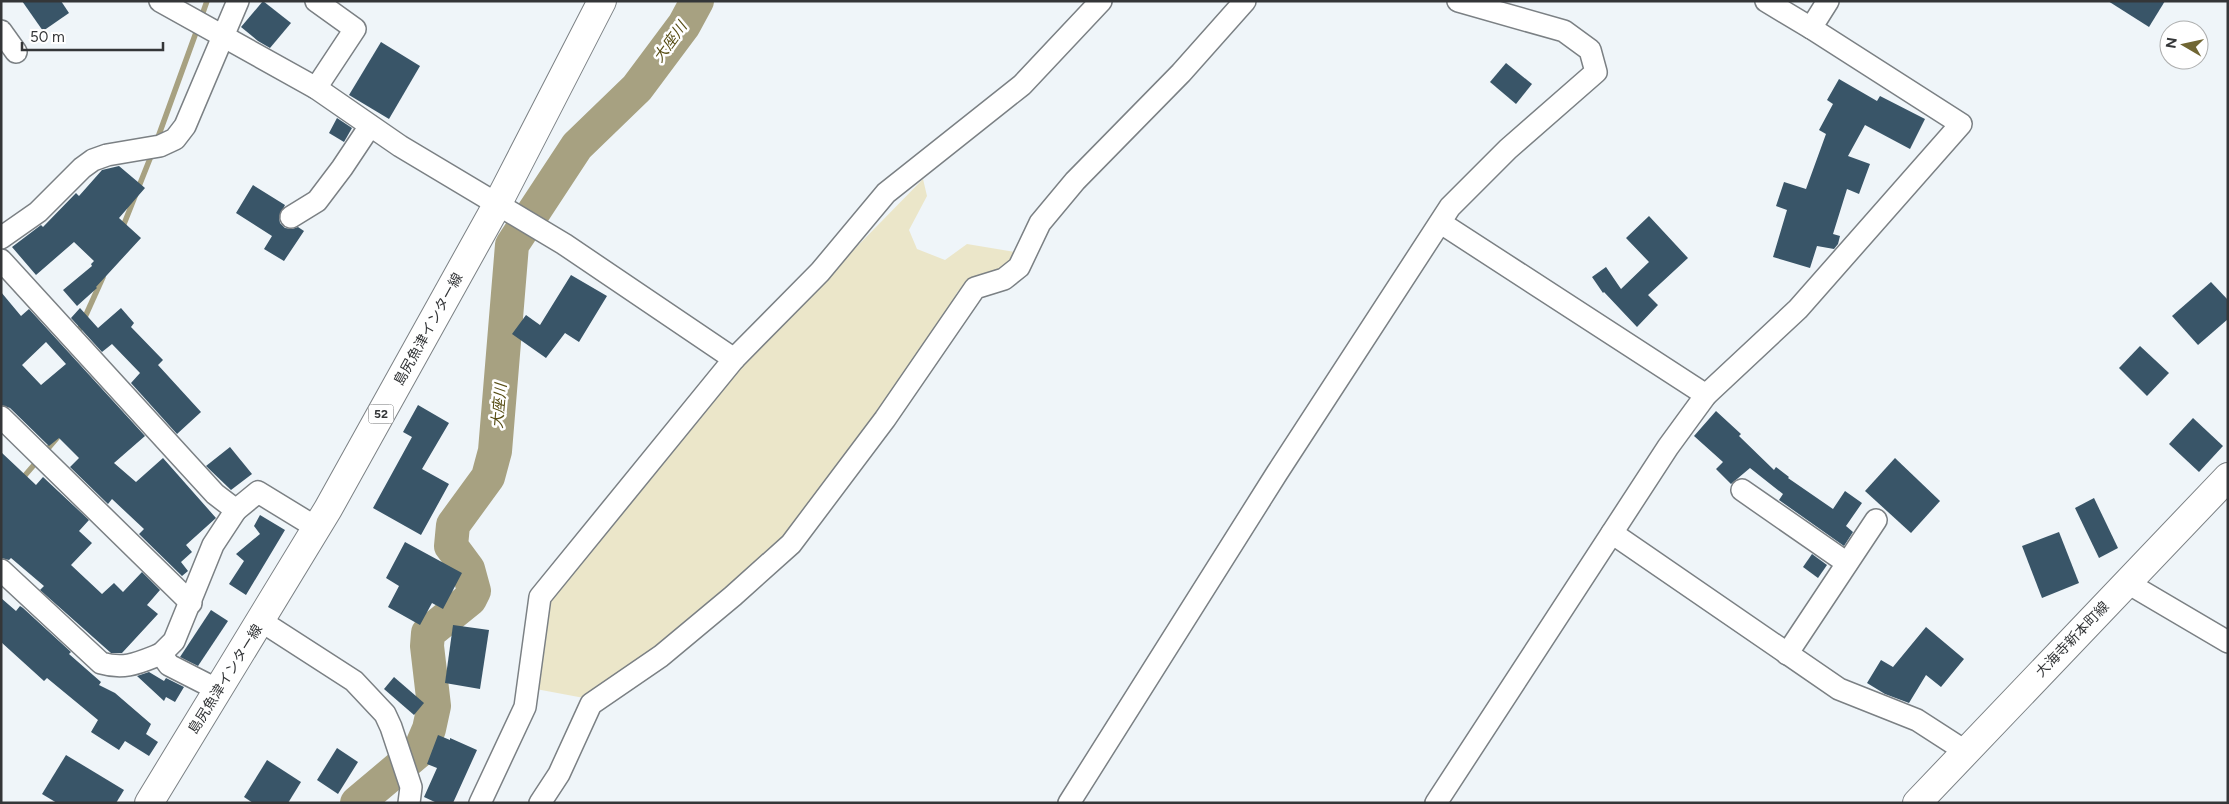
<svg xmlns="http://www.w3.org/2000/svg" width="2229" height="804" font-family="Figtree,'Noto Sans JP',sans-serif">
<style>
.green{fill:#ebe6c9}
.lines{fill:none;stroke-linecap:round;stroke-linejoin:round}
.stream{stroke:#a7a181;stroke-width:5.5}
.river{stroke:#a7a181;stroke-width:34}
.building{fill:#395568;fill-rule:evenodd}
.minor-casing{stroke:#7b8084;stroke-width:24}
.secondary-casing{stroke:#7b8084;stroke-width:30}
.primary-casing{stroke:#7b8084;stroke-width:30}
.minor{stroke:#fff;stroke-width:21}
.secondary{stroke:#fff;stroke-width:28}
.primary{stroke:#fff;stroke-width:28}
.labels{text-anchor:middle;stroke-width:5;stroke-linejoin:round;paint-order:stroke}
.shield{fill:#fff;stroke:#717274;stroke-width:1}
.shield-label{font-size:12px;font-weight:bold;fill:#343638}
.street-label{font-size:14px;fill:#343638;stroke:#fff}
.water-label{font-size:15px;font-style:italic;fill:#584e15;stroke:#fff}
</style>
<rect width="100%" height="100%" fill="#eff5f9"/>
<polygon class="green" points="923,179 927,196 909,230 917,249 945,260 967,244 1015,252 1004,267 985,274 958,291 931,341 792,529 656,648 584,698 536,689 547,597 743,363"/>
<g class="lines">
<g class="stream">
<polyline points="201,18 207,1"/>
<polyline points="157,140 198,27"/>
<polyline points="122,229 153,151"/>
<polyline points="76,337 103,277"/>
<polyline points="21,480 57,438"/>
</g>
<polyline class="river" points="357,803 420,750 429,729 434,706 427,646 428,633 470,599 474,591 468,569 451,546 453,525 488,477 495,451 512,245 577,146 637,88 684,25 697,1"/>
</g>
<g class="building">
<polygon points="22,1 61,1 69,13 43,31"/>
<polygon points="263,1 291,23 270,48 258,41 241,27"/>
<polygon points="2108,1 2165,1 2149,27"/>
<polygon points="381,42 420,66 389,119 349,95"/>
<polygon points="1506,63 1532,84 1516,104 1490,82"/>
<polygon points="1839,79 1877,101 1880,96 1925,119 1910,149 1865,125 1848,156 1870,164 1859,194 1847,189 1833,234 1840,236 1838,244 1834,249 1817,246 1810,268 1773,257 1787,210 1776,206 1784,182 1806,189 1826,134 1819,130 1833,104 1827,100"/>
<polygon points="337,118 352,128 344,142 329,133"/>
<polygon points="119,166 145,188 119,218 141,238 96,287 97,288 77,306 63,290 92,266 91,264 94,261 74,242 36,275 12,247 41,225 43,227 76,193 79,196 102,170"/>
<polygon points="253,185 285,205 279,217 280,223 285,228 292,229 298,227 304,231 284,261 264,249 272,236 236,213"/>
<polygon points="1649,216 1688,258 1648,295 1658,305 1637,327 1604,292 1603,293 1592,277 1606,267 1621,289 1649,262 1626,238"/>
<polygon points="571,275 607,296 579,342 565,333 546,358 512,334 526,315 540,325"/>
<polygon points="2211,282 2228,300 2228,319 2198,345 2172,316"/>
<path d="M1 292 21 316 29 309 145 436 114 463 136 482 163 458 216 518 186 545 192 552 181 562 188 571 182 576 139 534 144 529 112 499 108 504 70 467 79 458 59 438 49 446 10 408 1 405ZM46 342 66 364 41 385 22 365Z"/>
<polygon points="80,308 98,328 121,308 134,323 131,327 163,360 158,365 201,412 177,434 131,383 140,373 112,344 102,352 71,318"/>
<polygon points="2140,346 2169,373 2147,396 2119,368"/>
<polygon points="418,405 449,423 422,469 449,484 421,535 373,508 412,437 403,432"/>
<polygon points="1716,411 1741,434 1739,436 1774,470 1776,467 1789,477 1788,478 1833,509 1845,491 1862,503 1846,526 1853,532 1844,546 1779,500 1783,494 1750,468 1731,484 1716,469 1723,462 1694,436"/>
<polygon points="2193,418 2223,446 2199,472 2169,444"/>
<polygon points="230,447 252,474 231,490 206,466"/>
<polygon points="1,452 36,485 43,477 89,520 79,531 92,543 71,565 102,594 114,583 123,592 142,572 160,590 147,605 158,614 122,653 111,653 40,590 44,586 11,558 9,560 1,558"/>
<polygon points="1895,458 1940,501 1911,533 1865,491"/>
<polygon points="2094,498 2118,548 2099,558 2075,508"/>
<polygon points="260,515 285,530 246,595 229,584 244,561 236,554 260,534 254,526"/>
<polygon points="2059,532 2079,583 2042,598 2022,546"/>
<polygon points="405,542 462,573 443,609 432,603 420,625 388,607 399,586 386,578"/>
<polygon points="1812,554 1827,565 1818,578 1803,567"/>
<polygon points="1,598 16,611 20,606 23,608 71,652 69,654 101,682 99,685 115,693 151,724 146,734 158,742 149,756 125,741 119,750 91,732 98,720 47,678 44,681 1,642"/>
<polygon points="211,610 228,621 198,666 180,657"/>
<polygon points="453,625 489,630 480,689 445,683"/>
<polygon points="1926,627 1964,659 1941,687 1926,675 1909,703 1885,694 1867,683 1881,660 1893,667"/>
<polygon points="149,672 164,681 166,678 184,687 175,702 166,697 164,701 137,676"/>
<polygon points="394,677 424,703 414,715 384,689"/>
<polygon points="438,735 450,740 450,738 477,750 453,803 437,803 424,797 437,768 427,764"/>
<polygon points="337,748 358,762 338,794 317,780"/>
<polygon points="66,755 124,790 116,803 57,803 42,794"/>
<polygon points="267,760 301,782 288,803 253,803 244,797"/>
</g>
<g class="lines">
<g class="minor-casing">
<g id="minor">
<polyline points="160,1 316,88 400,146 564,244 734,359 540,597 525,707 480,803"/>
<polyline points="1766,1 1811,28"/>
<polyline points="1,31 16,52"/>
<polyline points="316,88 355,29 316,1"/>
<polyline points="291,217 317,201 342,168 370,126"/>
<polyline points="1441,223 1706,395"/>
<polyline points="1,238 38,212 82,168 93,160 107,155 160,146 175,139 185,126 238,1"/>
<polyline points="1,260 215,494 236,510 213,545 174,641 161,654"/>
<polyline points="734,359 820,272 886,193 1022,85 1101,1"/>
<polyline points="1,417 191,603"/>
<polyline points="1742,490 1847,563"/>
<polyline points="236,510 258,492 317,528"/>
<polyline points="1612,533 1839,689 1917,720 1965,751"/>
<path d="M1 570 101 663C125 670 138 663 161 654L169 665 218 690"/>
<polyline points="2126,582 2228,642"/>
<polyline points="261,621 354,681 385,714 391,727 411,787 409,803"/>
<polyline points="1787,654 1876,520"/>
<polyline points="540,803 559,774 591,704 661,656 733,596 791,544 885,419 975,288 1004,279 1019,267 1040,223 1075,181 1181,73 1245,1"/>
<polyline points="1069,803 1277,473 1450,207 1508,149 1596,72 1590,50 1564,31 1458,1"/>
<polyline points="1436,803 1668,447 1706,395 1798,309 1961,124 1811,28 1828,1"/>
</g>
</g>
<g class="secondary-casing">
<polyline id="secondary" points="1917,803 2228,477"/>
</g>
<g class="primary-casing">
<polyline id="primary" points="149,803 328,509 497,205 602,1"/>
</g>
<use href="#minor" class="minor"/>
<use href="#secondary" class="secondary"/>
<use href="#primary" class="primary"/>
</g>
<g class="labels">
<rect class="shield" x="368.5" y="404.5" width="25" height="19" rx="4"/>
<g class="shield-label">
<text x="381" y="418">52</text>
</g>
<g class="street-label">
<text transform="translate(428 329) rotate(-61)" y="5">島尻魚津インター線</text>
<text transform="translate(2072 639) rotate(-46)" y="5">大海寺新本町線</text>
<text transform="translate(225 679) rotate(-58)" y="5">島尻魚津インター線</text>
</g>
<g class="water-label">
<text transform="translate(670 42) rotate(-54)" y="5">大座川</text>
<text transform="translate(499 406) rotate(-85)" y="5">大座川</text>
</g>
</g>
<rect width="2229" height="804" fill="none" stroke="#343638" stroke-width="5"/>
<g transform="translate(2184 45) rotate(279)"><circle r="24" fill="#ffffff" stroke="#aeafaf"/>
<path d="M0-4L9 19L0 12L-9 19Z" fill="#706633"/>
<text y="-8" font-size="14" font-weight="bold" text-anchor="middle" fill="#343638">N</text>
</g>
<path d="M22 42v8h141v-8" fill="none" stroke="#343638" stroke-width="2.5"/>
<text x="30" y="42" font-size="15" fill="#343638" stroke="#ffffff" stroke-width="4" paint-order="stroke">50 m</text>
</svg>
